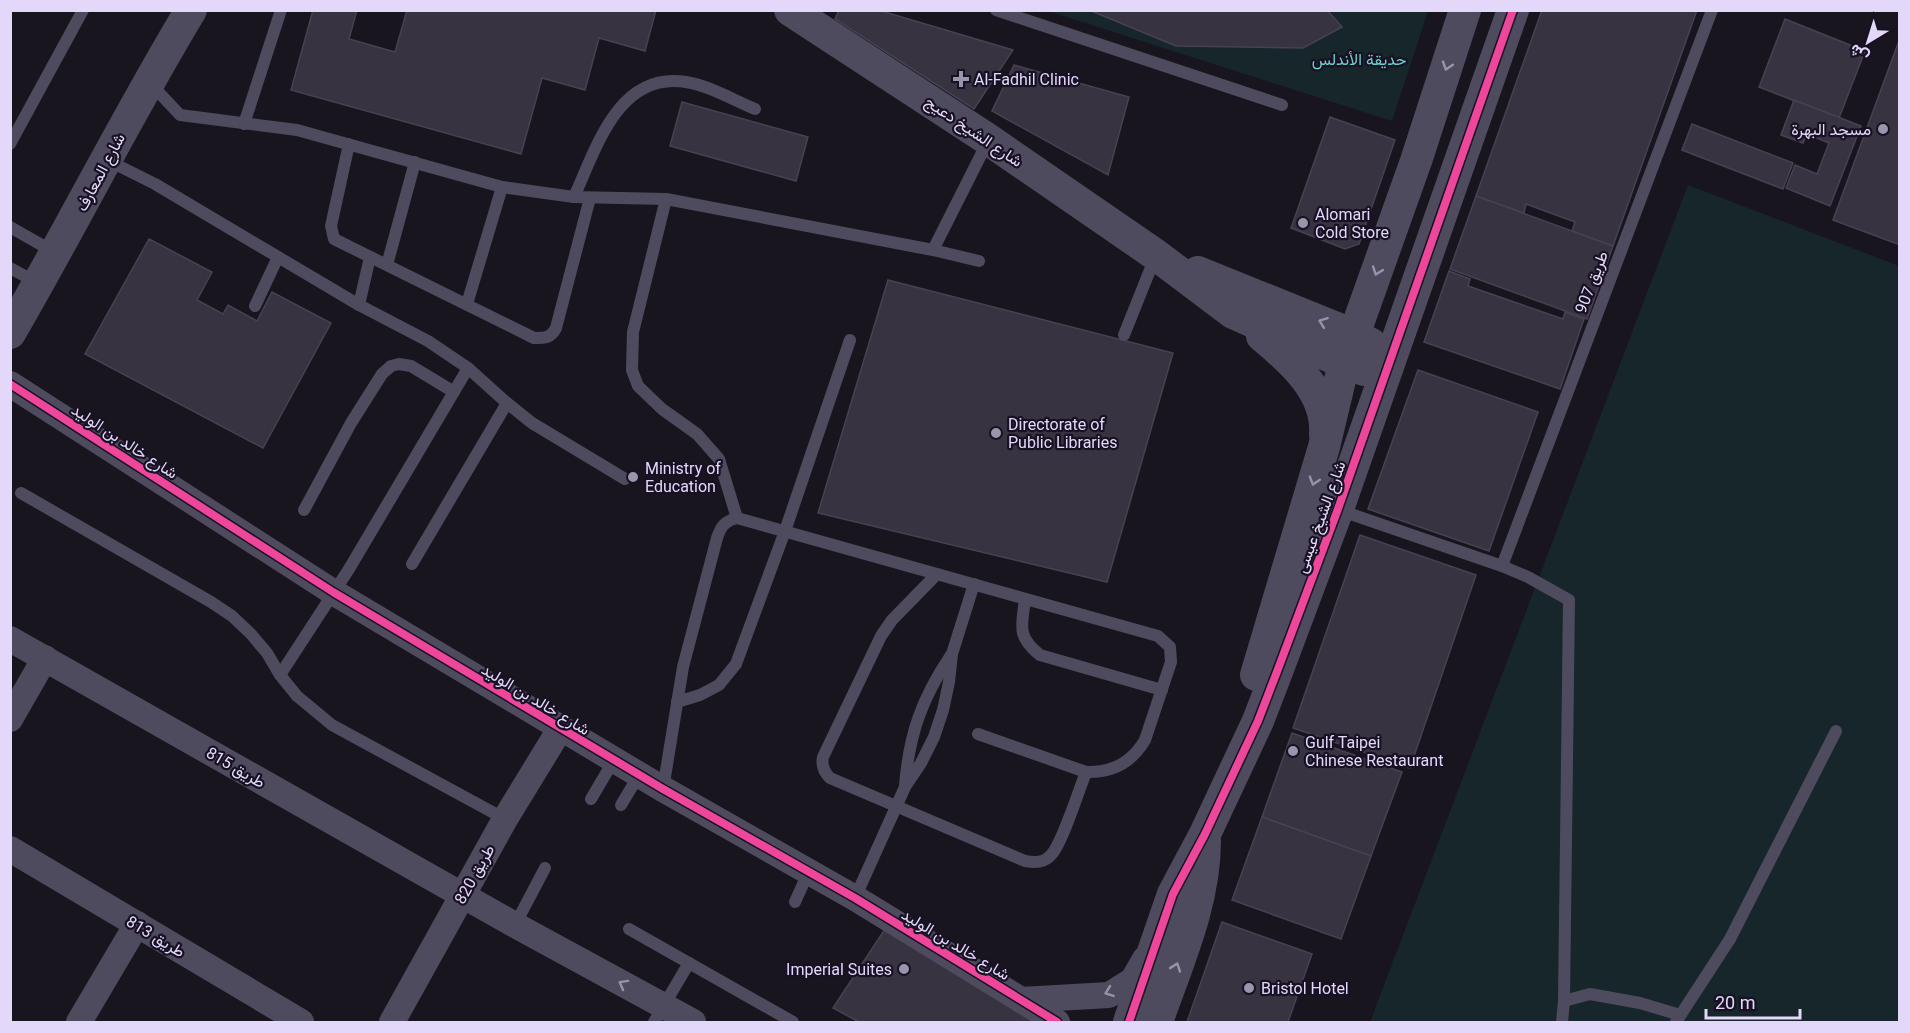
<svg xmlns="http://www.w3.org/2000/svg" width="1910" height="1033" font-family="Roboto,Vazirmatn,sans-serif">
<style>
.green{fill:#16262a}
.building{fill:#383341;stroke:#474152;stroke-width:1.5}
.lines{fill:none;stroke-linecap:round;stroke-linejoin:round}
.service{stroke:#4f4b5e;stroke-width:12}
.minor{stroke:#4f4b5e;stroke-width:26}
.tertiary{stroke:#4f4b5e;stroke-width:32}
.cycleway-casing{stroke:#181123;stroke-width:11}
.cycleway{stroke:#ed469a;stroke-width:8}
.oneway{stroke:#9992ac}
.poi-dot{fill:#9c94ad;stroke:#181123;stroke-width:2}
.labels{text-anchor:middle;stroke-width:4.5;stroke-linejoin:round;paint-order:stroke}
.park-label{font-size:16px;fill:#6dd1cb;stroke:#181123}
.poi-label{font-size:16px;fill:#e3d8fa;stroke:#181123;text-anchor:start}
.street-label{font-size:16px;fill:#e3d8fa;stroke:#181123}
</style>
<rect width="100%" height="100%" fill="#19151f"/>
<g class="green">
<polygon points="1048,11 1428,11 1392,121"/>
<polygon points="1688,185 1899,266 1899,1022 1370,1022"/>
</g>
<g class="building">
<polygon points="313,10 357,10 349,39 395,52 407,10 656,10 645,51 599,38 585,90 542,78 521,154 291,90"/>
<polygon points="839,10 878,10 1013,50 974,109 835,19"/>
<polygon points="1089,10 1327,10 1342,27 1303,48 1176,46"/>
<polygon points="1542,10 1697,10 1613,246 1572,231 1575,222 1526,204 1524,213 1476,196"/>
<polygon points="1785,19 1865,51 1839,118 1759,87"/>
<polygon points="1900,38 1900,245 1833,220"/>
<polygon points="1014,65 1129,97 1108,175 992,111"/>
<polygon points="1794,100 1861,126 1830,206 1786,188 1795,165 1817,174 1829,143 1807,134 1803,143 1781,135"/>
<polygon points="682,102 808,137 796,181 670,146"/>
<polygon points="1330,117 1395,140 1359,244 1345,249 1291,228"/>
<polygon points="1692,124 1793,163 1783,189 1682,150"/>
<polygon points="1476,196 1613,246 1587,319 1450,269"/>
<polygon points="149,239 212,272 197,300 223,314 228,305 257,321 272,292 331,323 263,448 85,354"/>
<polygon points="1449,271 1470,279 1468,286 1563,319 1565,312 1584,319 1560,389 1424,342"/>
<polygon points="888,280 1173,353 1107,582 818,513"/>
<polygon points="1418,370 1538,412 1489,551 1368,509"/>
<polygon points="1360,535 1476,575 1410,768 1293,728"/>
<polygon points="1292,733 1402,772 1371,856 1262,817"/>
<polygon points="1262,817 1371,856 1341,939 1232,900"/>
<polygon points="1222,922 1312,954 1288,1022 1187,1022"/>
<polygon points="885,929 1031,1019 1033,1022 859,1022 833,1008"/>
</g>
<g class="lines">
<g class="service">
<polyline points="996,10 1282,105"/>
<polyline points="149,82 180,115 297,130 502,187 574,197 666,199 933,250 979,261"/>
<polyline points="244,124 281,10"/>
<polyline points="10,144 83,10"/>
<path d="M349 144 331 226 334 239 534 338C545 338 551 338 556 328L590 198"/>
<polyline points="107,160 155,184 359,305 428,341 468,368 507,403 532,423 625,479"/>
<path d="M574 197C596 149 618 71 686 82 710 86 733 100 755 109"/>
<polyline points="666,199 633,332 632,370 638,386 662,409 697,434 719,459 737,518"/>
<polyline points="10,227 54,252"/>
<polyline points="933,250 988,141"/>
<polyline points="387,265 415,162"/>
<polyline points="10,268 38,283"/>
<polyline points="467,304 502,187"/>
<polyline points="359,305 370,257"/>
<polyline points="255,306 278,257"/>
<polyline points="1124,335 1156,255"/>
<polyline points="21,493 211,602 232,616 251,634 267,653 280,675 297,696 332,725 505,819"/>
<polyline points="304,510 351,423 382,374 391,366 399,364 411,366 454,392"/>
<polyline points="1339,510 1502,566"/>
<polyline points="412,564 507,403"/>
<path d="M937 574 892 620 881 636 823 757C821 766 824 772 830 778L1025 861C1035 863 1044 863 1051 855 1062 844 1079 790 1086 772"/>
<path d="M1025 599C1022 626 1016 636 1040 655L1162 690"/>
<polyline points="280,675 349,569 468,368"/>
<polyline points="677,702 700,695 719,685 736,664 785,531 850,340"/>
<path d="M905 786C909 734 922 698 951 655"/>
<path d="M663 789 683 667 717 538C721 526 725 521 737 518L1158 636 1170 647 1171 662 1145 740C1132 762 1112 773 1086 772L978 734"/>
<polyline points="591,799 614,760"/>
<polyline points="621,805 639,775"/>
<polyline points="855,898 905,787 921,763 934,737 943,710 949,682 952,654 974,584"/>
<polyline points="795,902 809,871"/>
<polyline points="515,925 545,868"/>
<polyline points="629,929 793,1022"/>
<polyline points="1564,1001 1590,994 1640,1003 1680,1015"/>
<polyline points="654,1022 689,963"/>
<polyline points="1562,1022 1564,1001 1569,600 1528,577 1502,566 1712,10"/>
<polyline points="1676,1022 1730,939 1836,731"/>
</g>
<g class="minor">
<polyline points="10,384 333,592 663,789 855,898 1057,1022"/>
<polyline points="10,639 515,925 693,1022"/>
<polyline points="10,719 45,658"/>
<polyline points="10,849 301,1022"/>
<polyline points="1021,1000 1109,995 1133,980 1145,959"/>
<polyline points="79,1022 137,924"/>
<polyline points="392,1022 505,819 560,729"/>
</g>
<g class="tertiary">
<polyline points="790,10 989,140 1156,255 1233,313 1344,363 1364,370"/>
<polyline points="1198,272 1354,335 1371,344"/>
<path d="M10 333C72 226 127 116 191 10"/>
<path d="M1262 336C1291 360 1328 392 1325 434"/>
<polyline points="1256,675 1324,447 1344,363 1416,161 1465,10"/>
<polyline points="1129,1022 1173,894 1205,834 1258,721 1278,669 1338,509 1513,10"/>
<path d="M1157 1022C1177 964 1205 904 1205 841"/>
</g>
<g class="cycleway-casing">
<g id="cycleway">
<polyline points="10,384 333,592 663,789 855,898 1057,1022"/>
<polyline points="1129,1022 1173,894 1205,834 1258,721 1278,669 1338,509 1513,10"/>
</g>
</g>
<use href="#cycleway" class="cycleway"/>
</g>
<defs><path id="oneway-chevron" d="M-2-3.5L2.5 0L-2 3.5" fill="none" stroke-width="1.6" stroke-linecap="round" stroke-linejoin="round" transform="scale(1.5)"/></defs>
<g class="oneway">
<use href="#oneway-chevron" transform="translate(1447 66) rotate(108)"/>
<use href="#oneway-chevron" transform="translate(1377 271) rotate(110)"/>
<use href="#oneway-chevron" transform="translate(1323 322) rotate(-159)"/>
<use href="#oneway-chevron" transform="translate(1314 481) rotate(107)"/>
<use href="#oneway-chevron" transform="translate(1176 967) rotate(-71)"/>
<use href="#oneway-chevron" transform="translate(623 984) rotate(-151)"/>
<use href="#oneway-chevron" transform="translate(1109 992) rotate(160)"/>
</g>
<g class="poi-dot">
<path d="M958 70h6v6h6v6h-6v6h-6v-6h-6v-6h6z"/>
<circle cx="1883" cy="129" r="6"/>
<circle cx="1303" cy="223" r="6"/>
<circle cx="996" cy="433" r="6"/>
<circle cx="633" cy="477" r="6"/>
<circle cx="1293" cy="751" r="6"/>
<circle cx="904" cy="969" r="6"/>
<circle cx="1249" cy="988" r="6"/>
</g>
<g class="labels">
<g class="park-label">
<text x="1359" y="65">حديقة الأندلس</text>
</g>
<g class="poi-label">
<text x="974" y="85">Al-Fadhil Clinic</text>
<text x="1871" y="135" text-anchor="end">مسجد البهرة</text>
<text x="1315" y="220">Alomari<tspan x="1315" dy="18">Cold Store</tspan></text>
<text x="1008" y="430">Directorate of<tspan x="1008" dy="18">Public Libraries</tspan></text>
<text x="645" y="474">Ministry of<tspan x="645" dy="18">Education</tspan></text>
<text x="1305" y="748">Gulf Taipei<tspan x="1305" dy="18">Chinese Restaurant</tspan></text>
<text x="892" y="975" text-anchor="end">Imperial Suites</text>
<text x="1261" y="994">Bristol Hotel</text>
</g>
<g class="street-label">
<text transform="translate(974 131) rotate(34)" y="6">شارع الشيخ دعيج</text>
<text transform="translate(100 172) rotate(-62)" y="6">شارع المعارف</text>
<text transform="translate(1591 282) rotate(-69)" y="6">طريق 907</text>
<text transform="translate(125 441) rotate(33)" y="6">شارع خالد بن الوليد</text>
<text transform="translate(1320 517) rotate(-70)" y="6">شارع الشيخ عيسى</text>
<text transform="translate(536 699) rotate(31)" y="6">شارع خالد بن الوليد</text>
<text transform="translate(236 767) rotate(30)" y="6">طريق 815</text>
<text transform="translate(474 874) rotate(-61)" y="6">طريق 820</text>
<text transform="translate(156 936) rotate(31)" y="6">طريق 813</text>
<text transform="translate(956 944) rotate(31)" y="6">شارع خالد بن الوليد</text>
</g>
</g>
<rect width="1910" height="1033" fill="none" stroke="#e3d8fa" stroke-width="24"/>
<g transform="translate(1868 42) rotate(218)" stroke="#181123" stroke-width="4.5" paint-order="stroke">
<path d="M0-4.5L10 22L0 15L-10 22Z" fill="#e3d8fa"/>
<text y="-9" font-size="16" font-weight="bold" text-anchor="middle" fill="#e3d8fa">ش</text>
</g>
<path d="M1706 1009v9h94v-9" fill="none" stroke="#e3d8fa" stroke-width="3"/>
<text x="1715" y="1009" font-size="18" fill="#e3d8fa" stroke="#181123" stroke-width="4.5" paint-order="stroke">20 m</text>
</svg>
